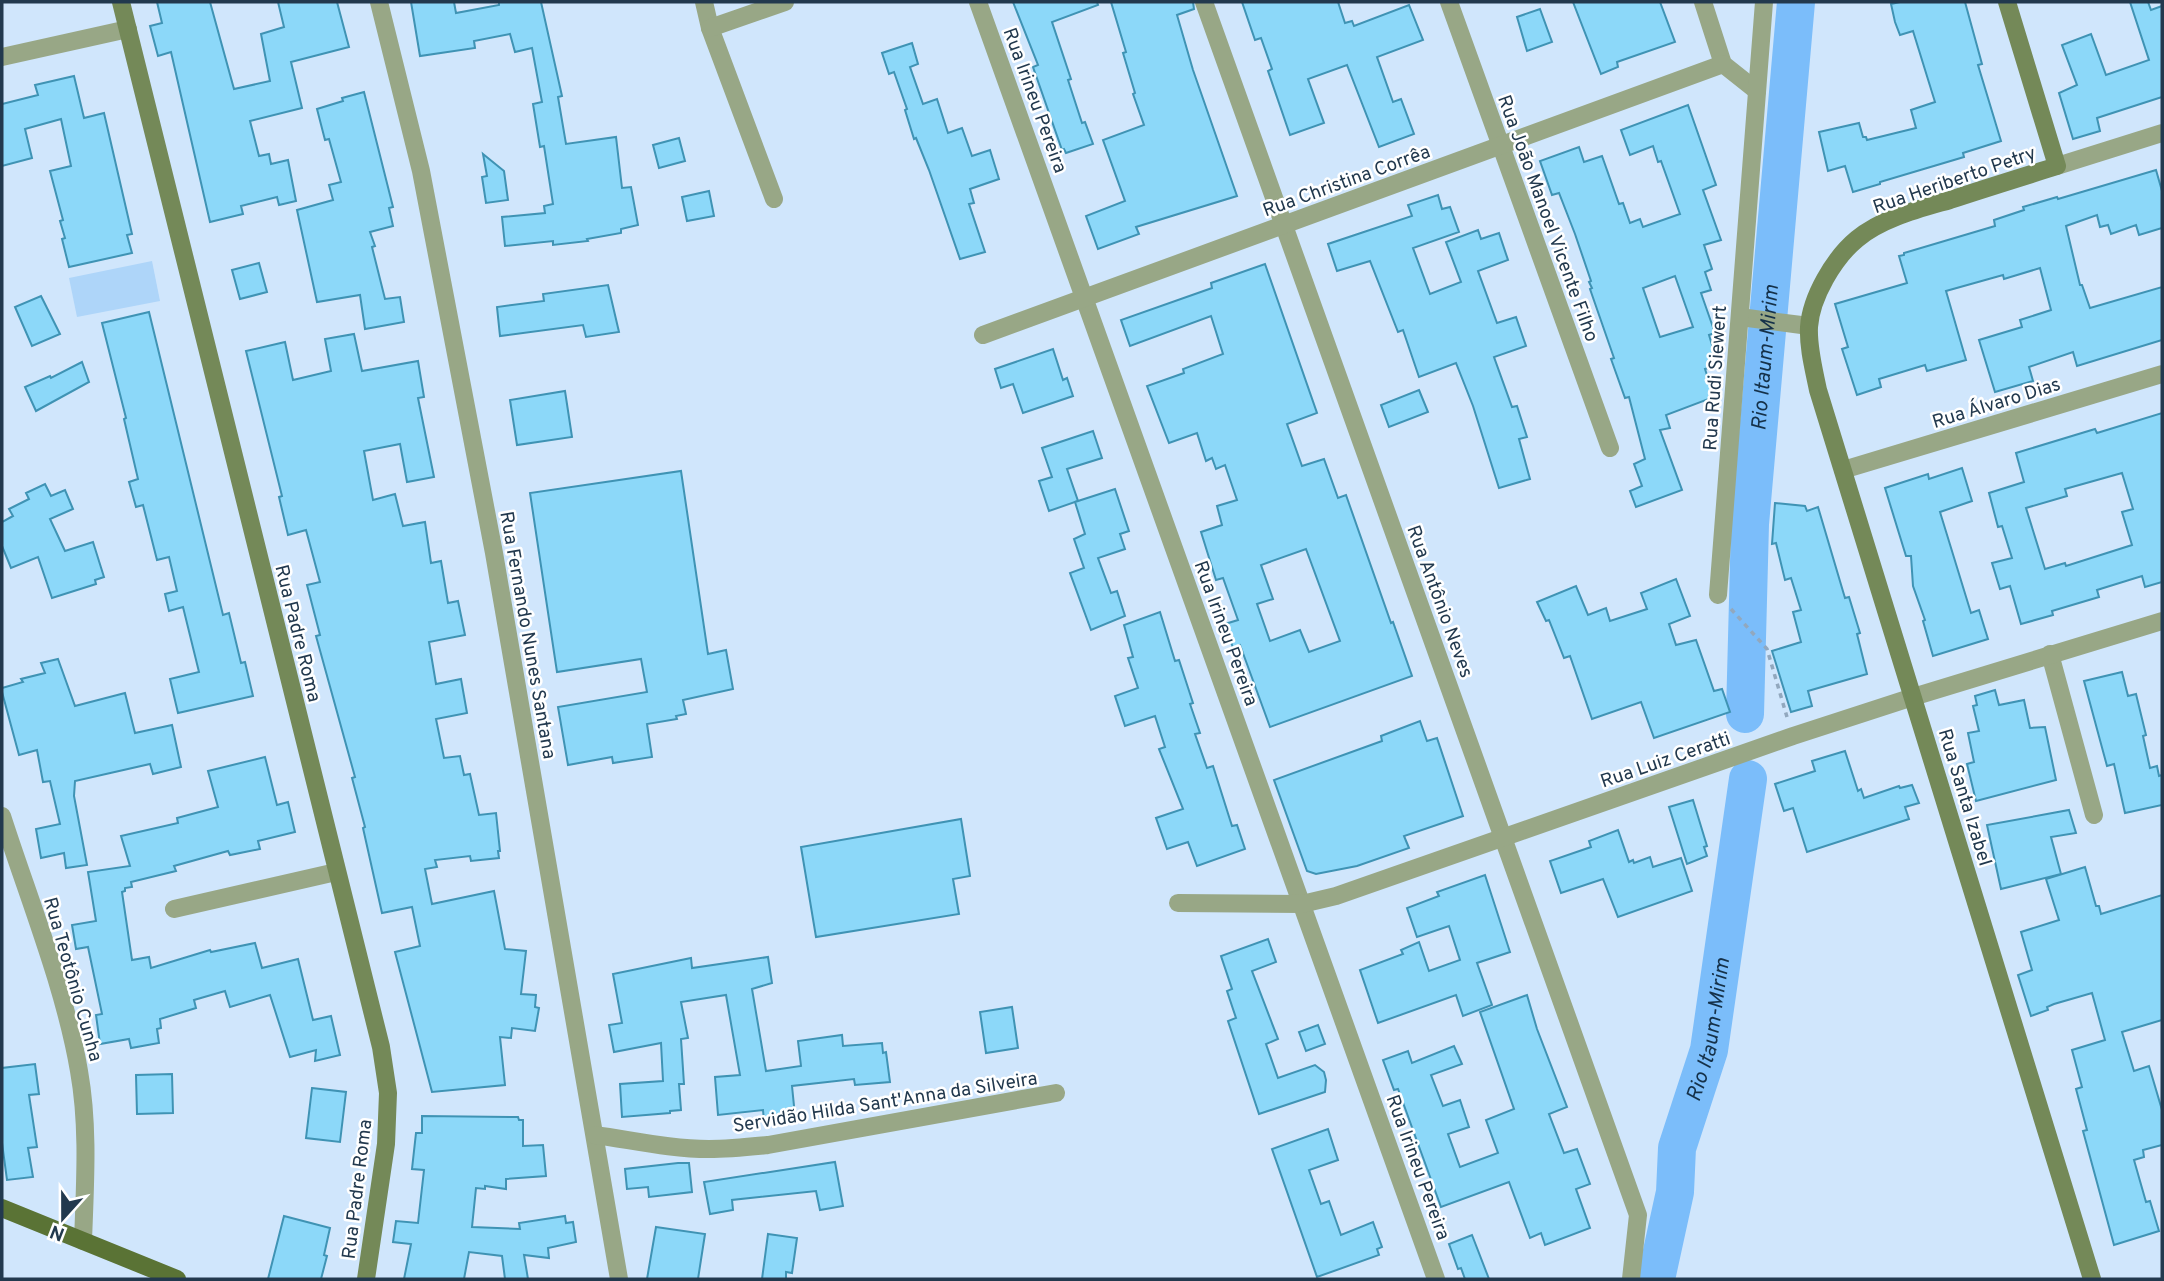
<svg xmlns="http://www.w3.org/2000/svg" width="2164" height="1281" font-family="Overpass,sans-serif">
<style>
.pitch{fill:#aed5f9}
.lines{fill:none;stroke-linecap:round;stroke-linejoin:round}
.river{stroke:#7bbdfa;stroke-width:38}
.building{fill:#8cd8f9;stroke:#3f93b4;stroke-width:2;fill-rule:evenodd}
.path{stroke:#92a8be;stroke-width:3.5;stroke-dasharray:5 5;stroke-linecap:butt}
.street{stroke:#98a786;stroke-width:18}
.secondary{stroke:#748958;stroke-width:18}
.primary{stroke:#5a7335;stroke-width:18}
.labels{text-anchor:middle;stroke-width:5;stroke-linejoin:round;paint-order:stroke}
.street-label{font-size:19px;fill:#22394e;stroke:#fff}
.water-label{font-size:21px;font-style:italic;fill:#153149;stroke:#fff}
</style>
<rect width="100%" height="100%" fill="#d0e6fc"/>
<polygon class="pitch" points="152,261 160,301 77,317 69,278"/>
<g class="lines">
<g class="river">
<path id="s1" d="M1745 714 1750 524 1796 2"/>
<path id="s2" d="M1656 1279 1675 1192 1677 1148 1709 1050 1748 779"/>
</g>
</g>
<g class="building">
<polygon points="157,2 210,2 234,89 270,81 261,34 284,27 278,2 337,2 349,47 291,62 302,108 250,121 259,156 269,154 271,164 288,160 296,201 279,205 277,197 241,206 243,214 210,222 171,52 158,56 150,26 162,23"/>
<polygon points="411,2 454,2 456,13 499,5 499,2 541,2 562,96 558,97 566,144 616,137 622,188 631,187 638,225 621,229 621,233 587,239 588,241 553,245 553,241 505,246 502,217 545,213 544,206 553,204 544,146 540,147 533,104 542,102 532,48 515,52 510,34 474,41 475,48 420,56"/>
<polygon points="1013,2 1097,2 1098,5 1052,22 1071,79 1068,80 1082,123 1085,122 1093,144 1066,153 1064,149 1062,150 1033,67 1038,65"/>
<polygon points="1111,2 1193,2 1194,9 1177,15 1193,70 1237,196 1136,227 1139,234 1098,249 1086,216 1125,201 1103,140 1144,125 1133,94 1135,93 1123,53 1126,52"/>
<polygon points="1242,2 1338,2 1345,23 1352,21 1354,26 1409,5 1423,40 1377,57 1393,102 1401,99 1414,134 1379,147 1347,65 1308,79 1324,123 1290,135 1268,71 1272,69 1261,38 1255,40"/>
<polygon points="1573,2 1660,2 1675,42 1617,62 1618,67 1601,74"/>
<polygon points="1900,2 1965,2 1982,64 1978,65 2001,141 1963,153 1964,157 1880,182 1880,184 1853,192 1845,166 1828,171 1819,132 1859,123 1863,137 1866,137 1867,140 1916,128 1911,110 1935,102 1913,31 1900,35 1895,22 1891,4"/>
<polygon points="2130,2 2148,2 2151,10 2162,6 2162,97 2097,118 2100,131 2073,139 2059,93 2077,85 2062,45 2091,34 2106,75 2149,60"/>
<polygon points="1540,9 1552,42 1527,51 1517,17"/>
<polygon points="912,43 918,64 910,67 923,104 937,99 948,133 962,128 972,156 990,150 999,179 970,189 974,203 969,204 985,252 960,259 929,170 916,138 914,139 905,110 907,109 894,72 889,74 882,53"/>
<polygon points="74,76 84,118 104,113 132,234 127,235 132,253 69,267 62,239 65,238 60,221 63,220 50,171 71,166 61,119 25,129 32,158 2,166 2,104 38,95 35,85"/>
<polygon points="364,92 393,207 389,208 393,226 370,232 375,246 372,247 385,299 400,297 404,322 365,329 360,295 317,302 297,210 333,200 329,185 341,182 329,139 325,140 317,109 343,101 342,98"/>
<path d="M1688 105 1716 185 1703 190 1721 240 1704 245 1712 269 1705 272 1711 290 1701 293 1715 333 1709 335 1718 365 1705 369 1714 397 1666 415 1670 428 1660 430 1682 490 1636 507 1630 491 1642 486 1634 464 1645 459 1629 397 1625 398 1611 359 1614 358 1590 289 1592 288 1589 282 1591 281 1575 234 1559 193 1552 195 1540 161 1579 147 1584 162 1602 156 1619 204 1623 203 1630 223 1640 219 1643 227 1677 215 1680 214 1661 161 1658 162 1653 146 1630 155 1621 130ZM1675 276 1693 327 1660 337 1643 288Z"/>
<polygon points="679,138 685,161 659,168 653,145"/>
<polygon points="483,154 504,171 508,200 486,203 482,177 487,176"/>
<polygon points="2156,170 2162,191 2162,228 2139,235 2136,225 2111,234 2108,225 2100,227 2097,215 2066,226 2080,285 2082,285 2090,308 2162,287 2162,340 2077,366 2073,352 2029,367 2033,381 1995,392 1979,340 2022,327 2020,320 2051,310 2040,268 2004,279 2003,275 1946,291 1966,360 1927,371 1925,365 1879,379 1881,387 1857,395 1842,349 1848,347 1835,304 1907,283 1899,256 1904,255 1904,253 1995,226 1994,220 2024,210 2023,207 2057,197 2058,199"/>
<polygon points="709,191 714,216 687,221 682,197"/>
<polygon points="1438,195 1442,209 1450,207 1459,232 1413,248 1430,294 1461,282 1446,242 1478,230 1481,239 1499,233 1508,260 1478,271 1497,323 1516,317 1526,346 1494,357 1512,407 1517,406 1527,437 1519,439 1530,479 1499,488 1473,406 1456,363 1419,377 1403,330 1398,332 1370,261 1337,271 1328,244 1412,216 1408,205"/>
<polygon points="259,263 267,292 240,299 232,270"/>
<path d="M1265 264 1317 413 1287 424 1302 466 1324 459 1338 498 1346 495 1391 623 1393 622 1412 676 1270 727 1240 645 1233 648 1225 624 1238 620 1223 578 1216 580 1201 532 1222 525 1217 506 1237 500 1225 465 1216 469 1212 458 1206 461 1197 433 1169 443 1147 386 1184 373 1183 369 1223 354 1211 316 1130 346 1121 320 1212 288 1211 283ZM1306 549 1340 641 1309 652 1300 630 1270 641 1257 604 1273 599 1261 565Z"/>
<polygon points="608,285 619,332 586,337 583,325 500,336 497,307 544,301 543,294"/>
<polygon points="41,296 60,334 32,346 15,307"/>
<polygon points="149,312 223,615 229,613 241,663 245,662 253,696 178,713 170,679 199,672 183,607 169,611 165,594 177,591 169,557 157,560 143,505 136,507 129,482 138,479 124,419 126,418 102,323"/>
<polygon points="354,334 362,371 418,361 424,397 418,398 434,477 407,482 400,444 364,451 373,500 395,494 403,526 425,522 431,563 441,561 448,603 458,601 465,635 429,642 436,684 461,679 467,713 436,719 444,758 460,756 464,775 470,774 479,815 496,813 500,851 498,851 499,858 471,861 470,856 435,860 437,867 425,869 432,904 494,891 505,949 526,951 521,994 536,995 535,1007 539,1008 535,1031 512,1028 511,1038 500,1037 505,1085 432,1092 395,952 420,946 412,907 382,913 363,828 365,827 352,778 355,777 316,636 320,635 307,585 320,582 306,530 288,535 279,497 282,496 246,351 285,342 293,380 331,371 325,339"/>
<polygon points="1053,349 1063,380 1067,378 1073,396 1023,413 1013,384 1001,388 995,369"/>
<polygon points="82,362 89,382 36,411 25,387 50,376 51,378"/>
<polygon points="1419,390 1428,412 1389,427 1381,405"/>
<polygon points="565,391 572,437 517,445 510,400"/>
<path d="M2162 413V582L2145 587 2142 576 2097 590 2099 597 2052 611 2053 615 2021 624 2010 586 2000 589 1992 563 2012 558 2002 526 1998 527 1989 493 2024 482 2016 453 2095 429 2097 433ZM2122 473 2133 509 2122 512 2132 545 2066 566 2065 563 2045 569 2026 508 2067 496 2065 489Z"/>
<polygon points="1093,431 1102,458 1067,469 1078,501 1049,511 1039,481 1052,477 1042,448"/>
<polygon points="1962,468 1972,501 1940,512 1971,613 1979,610 1988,639 1933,656 1923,621 1925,620 1913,586 1911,556 1906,556 1885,488 1928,474 1929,479"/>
<polygon points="681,471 708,654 726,650 733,689 683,700 686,714 676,716 677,719 647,724 652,757 613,763 612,757 568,765 558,707 647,692 641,659 557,672 530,493"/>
<polygon points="45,484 51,496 65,490 73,509 50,519 65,551 93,542 104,577 95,580 96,584 52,598 38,557 11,568 2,546 2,522 13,516 9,509 29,499 26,493"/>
<polygon points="1115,489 1129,531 1120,534 1125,549 1098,558 1111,593 1117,591 1125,616 1091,630 1070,573 1084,568 1074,539 1085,534 1075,502"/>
<polygon points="1775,503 1805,506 1807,511 1818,507 1845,598 1849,597 1860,633 1857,634 1867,674 1808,691 1812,706 1791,712 1772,651 1801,642 1793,612 1801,610 1791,578 1785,580 1776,543 1772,544"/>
<polygon points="1676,579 1690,616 1669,624 1676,645 1696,640 1714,691 1722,689 1730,712 1654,738 1641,702 1592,719 1570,656 1564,658 1549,620 1546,621 1537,602 1576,586 1588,615 1606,608 1610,621 1647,609 1641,593"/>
<polygon points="1160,612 1175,661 1179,660 1193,703 1190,704 1200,733 1195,734 1207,768 1213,766 1232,826 1237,825 1245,849 1197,866 1188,842 1167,849 1156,818 1183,809 1159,749 1165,747 1155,716 1125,726 1115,696 1138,688 1128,658 1133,657 1124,625"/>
<polygon points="58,659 75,706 125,693 135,733 172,725 181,767 153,774 150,764 75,781 74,796 87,865 66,868 64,853 41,858 36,829 60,824 50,781 43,782 37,750 19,755 2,692 2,688 23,682 21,679 45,673 41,663"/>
<polygon points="2122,672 2128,696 2136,694 2146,735 2143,736 2150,768 2157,766 2159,776 2162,775 2162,805 2125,813 2114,764 2107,766 2084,681"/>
<polygon points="1995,690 1999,705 2024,700 2030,728 2045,727 2056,780 1976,801 1967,764 1974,762 1968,733 1979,731 1973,706 1977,705 1975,696"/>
<polygon points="1420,721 1427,741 1437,738 1463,816 1404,836 1409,848 1357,866 1316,874 1307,871 1274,780 1382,741 1381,736"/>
<polygon points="1845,751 1858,791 1861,789 1864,798 1899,786 1900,788 1912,785 1919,803 1905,807 1909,819 1807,852 1793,808 1784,811 1775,784 1815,771 1812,761"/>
<polygon points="265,757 277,805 288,802 295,832 258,841 260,849 230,855 228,851 174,866 176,871 131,882 132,887 125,888 125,891 122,892 132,960 149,957 151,968 210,950 211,952 255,943 262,968 298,959 313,1020 331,1016 340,1055 315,1061 316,1050 290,1057 270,995 230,1007 225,991 194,1000 196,1008 160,1019 161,1028 157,1029 159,1043 131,1048 129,1039 100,1044 96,1015 102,1014 88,947 76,949 72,925 96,921 88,872 130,866 121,836 178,823 177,818 218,807 208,771"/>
<polygon points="1693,800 1707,846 1704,847 1707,856 1687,864 1669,807"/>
<polygon points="2069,810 2076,833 2051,837 2061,874 2001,889 1987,825"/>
<polygon points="961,819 970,876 953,879 959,914 816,937 801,847"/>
<polygon points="1618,830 1629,862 1633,860 1634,863 1650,857 1653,867 1681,858 1692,891 1618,917 1603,879 1561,893 1550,861 1591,847 1589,841"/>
<polygon points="2085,867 2096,906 2099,906 2101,914 2162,895 2162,1020 2122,1032 2134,1071 2149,1066 2162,1110 2162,1145 2143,1150 2144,1157 2134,1160 2146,1202 2150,1201 2159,1231 2114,1245 2083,1131 2087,1130 2076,1089 2082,1087 2072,1050 2105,1040 2092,993 2054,1004 2047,1007 2048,1010 2031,1016 2018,975 2032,970 2021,932 2059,920 2046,879"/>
<polygon points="1485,875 1510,952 1477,963 1492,1005 1463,1016 1456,995 1378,1023 1360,970 1403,954 1401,950 1419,942 1429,971 1460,960 1449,926 1417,937 1407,908 1439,896 1437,892"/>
<polygon points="1268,939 1276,962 1252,971 1278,1039 1266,1044 1278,1078 1315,1065 1324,1072 1326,1080 1325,1092 1259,1114 1228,1021 1236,1018 1227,991 1232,989 1221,956"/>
<polygon points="768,957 772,983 752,989 766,1071 801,1066 798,1041 842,1035 843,1046 882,1043 883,1053 886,1052 890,1082 855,1085 854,1079 792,1086 795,1116 764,1121 763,1110 718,1115 715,1077 740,1075 726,995 681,1002 688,1038 681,1039 684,1084 679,1084 681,1110 670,1111 670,1113 622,1117 620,1084 663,1081 661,1043 614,1052 609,1025 622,1023 613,974 691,958 692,968"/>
<polygon points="1527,995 1537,1029 1567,1107 1549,1114 1564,1153 1577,1149 1590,1184 1576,1189 1590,1228 1545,1245 1541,1233 1530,1238 1509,1182 1441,1207 1398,1089 1394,1090 1383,1060 1408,1051 1412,1063 1454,1046 1462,1064 1431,1075 1443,1106 1460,1100 1469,1127 1448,1134 1460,1167 1498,1153 1486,1120 1514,1109 1480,1012"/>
<polygon points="1012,1007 1018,1048 986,1053 980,1012"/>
<polygon points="1318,1025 1325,1044 1306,1051 1299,1032"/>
<polygon points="35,1064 39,1094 29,1095 37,1147 28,1148 33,1177 7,1180 2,1143 2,1068"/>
<polygon points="172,1074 173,1113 137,1114 136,1075"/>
<polygon points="312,1088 346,1092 340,1142 306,1138"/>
<polygon points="422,1116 518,1117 519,1120 523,1120 523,1146 543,1145 546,1176 506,1179 506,1189 485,1186 485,1189 476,1188 472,1227 520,1229 519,1223 565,1216 566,1223 573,1222 576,1242 548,1248 549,1258 524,1255 528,1279 505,1279 502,1256 469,1252 464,1279 404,1279 411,1244 393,1242 396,1221 418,1223 424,1170 412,1169 416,1133 422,1133"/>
<polygon points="1328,1129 1338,1160 1309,1170 1321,1204 1329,1201 1341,1235 1373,1222 1382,1247 1377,1249 1379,1255 1317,1277 1272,1149"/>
<polygon points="835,1162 843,1206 820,1210 816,1191 732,1200 733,1210 710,1214 704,1182"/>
<polygon points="678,1163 689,1163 692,1192 649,1197 648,1187 627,1189 625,1169"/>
<polygon points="284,1216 330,1228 324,1255 327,1256 321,1279 268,1279"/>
<polygon points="656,1227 705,1234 698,1279 647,1279"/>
<polygon points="768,1234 797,1238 792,1273 786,1272 786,1279 762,1279"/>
<polygon points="1472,1235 1489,1279 1465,1279 1461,1268 1458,1269 1449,1244"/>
</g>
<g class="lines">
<polyline class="path" points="1731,609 1767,649 1787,717"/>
<g class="street">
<polyline points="379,2 421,171 494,553 619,1279"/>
<polyline points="704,2 710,28 774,199"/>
<polyline points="978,2 1436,1279"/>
<polyline points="1204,2 1638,1215 1631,1279"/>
<polyline points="1449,2 1610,448"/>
<polyline points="1703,2 1723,64 1757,91"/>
<polyline points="710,28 785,2"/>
<polyline points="2,57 128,29"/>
<polyline points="2057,166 2162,133"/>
<polyline points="1740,317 1809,326"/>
<polyline points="983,335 1723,64"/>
<polyline points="1843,470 2162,374"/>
<polyline points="1718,595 1764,2"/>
<polyline points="2050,654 2094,815"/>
<path d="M2 816C28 897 65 988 79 1071 89 1127 85 1184 83 1241"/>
<polyline points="1178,903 1302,904 1336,896 1793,736 1913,697 2162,621"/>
<polyline points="174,909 336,872"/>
<path d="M595 1135C632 1140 671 1149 709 1149 729 1149 748 1147 768 1145L1056 1093"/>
</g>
<g class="secondary">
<polyline points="121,2 381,1047 388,1093 386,1144 366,1279"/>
<path d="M2007 2 2057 166C2022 177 1986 188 1950 200 1919 209 1882 218 1857 239 1834 258 1811 297 1809 327 1808 348 1814 370 1818 390L2092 1279"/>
</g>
<polyline class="primary" points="2,1208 177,1279"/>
</g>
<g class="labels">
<g class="street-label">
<text transform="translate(1036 100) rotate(70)" y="7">Rua Irineu Pereira</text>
<text transform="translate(1954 179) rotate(-19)" y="7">Rua Heriberto Petry</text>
<text transform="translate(1346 180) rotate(-20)" y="7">Rua Christina Corrêa</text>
<text transform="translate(1549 218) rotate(70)" y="7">Rua João Manoel Vicente Filho</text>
<text transform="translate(1714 378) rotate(-86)" y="7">Rua Rudi Siewert</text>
<text transform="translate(1996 402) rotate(-17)" y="7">Rua Álvaro Dias</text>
<text transform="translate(1441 601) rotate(70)" y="7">Rua Antônio Neves</text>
<text transform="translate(299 633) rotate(76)" y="7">Rua Padre Roma</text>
<text transform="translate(1227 633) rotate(70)" y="7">Rua Irineu Pereira</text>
<text transform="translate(529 635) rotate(80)" y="7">Rua Fernando Nunes Santana</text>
<text transform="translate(1665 759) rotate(-19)" y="7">Rua Luiz Ceratti</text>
<text transform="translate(1966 797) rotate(73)" y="7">Rua Santa Izabel</text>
<text transform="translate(74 979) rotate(74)" y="7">Rua Teotônio Cunha</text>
<text transform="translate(885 1101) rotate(-9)" y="7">Servidão Hilda Sant'Anna da Silveira</text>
<text transform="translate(1419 1167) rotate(70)" y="7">Rua Irineu Pereira</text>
<text transform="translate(356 1189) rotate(-83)" y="7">Rua Padre Roma</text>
</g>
<g class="water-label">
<text dy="7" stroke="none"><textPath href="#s1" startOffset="357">Rio Itaum-Mirim</textPath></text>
<text dy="7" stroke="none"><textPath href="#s2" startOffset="256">Rio Itaum-Mirim</textPath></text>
</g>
</g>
<rect width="2164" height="1281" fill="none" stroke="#22394e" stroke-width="7"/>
<g transform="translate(63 1218) rotate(201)" stroke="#ffffff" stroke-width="5" paint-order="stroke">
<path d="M0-5L12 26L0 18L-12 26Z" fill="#22394e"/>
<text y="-10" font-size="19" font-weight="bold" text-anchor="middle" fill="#22394e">N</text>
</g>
</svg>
